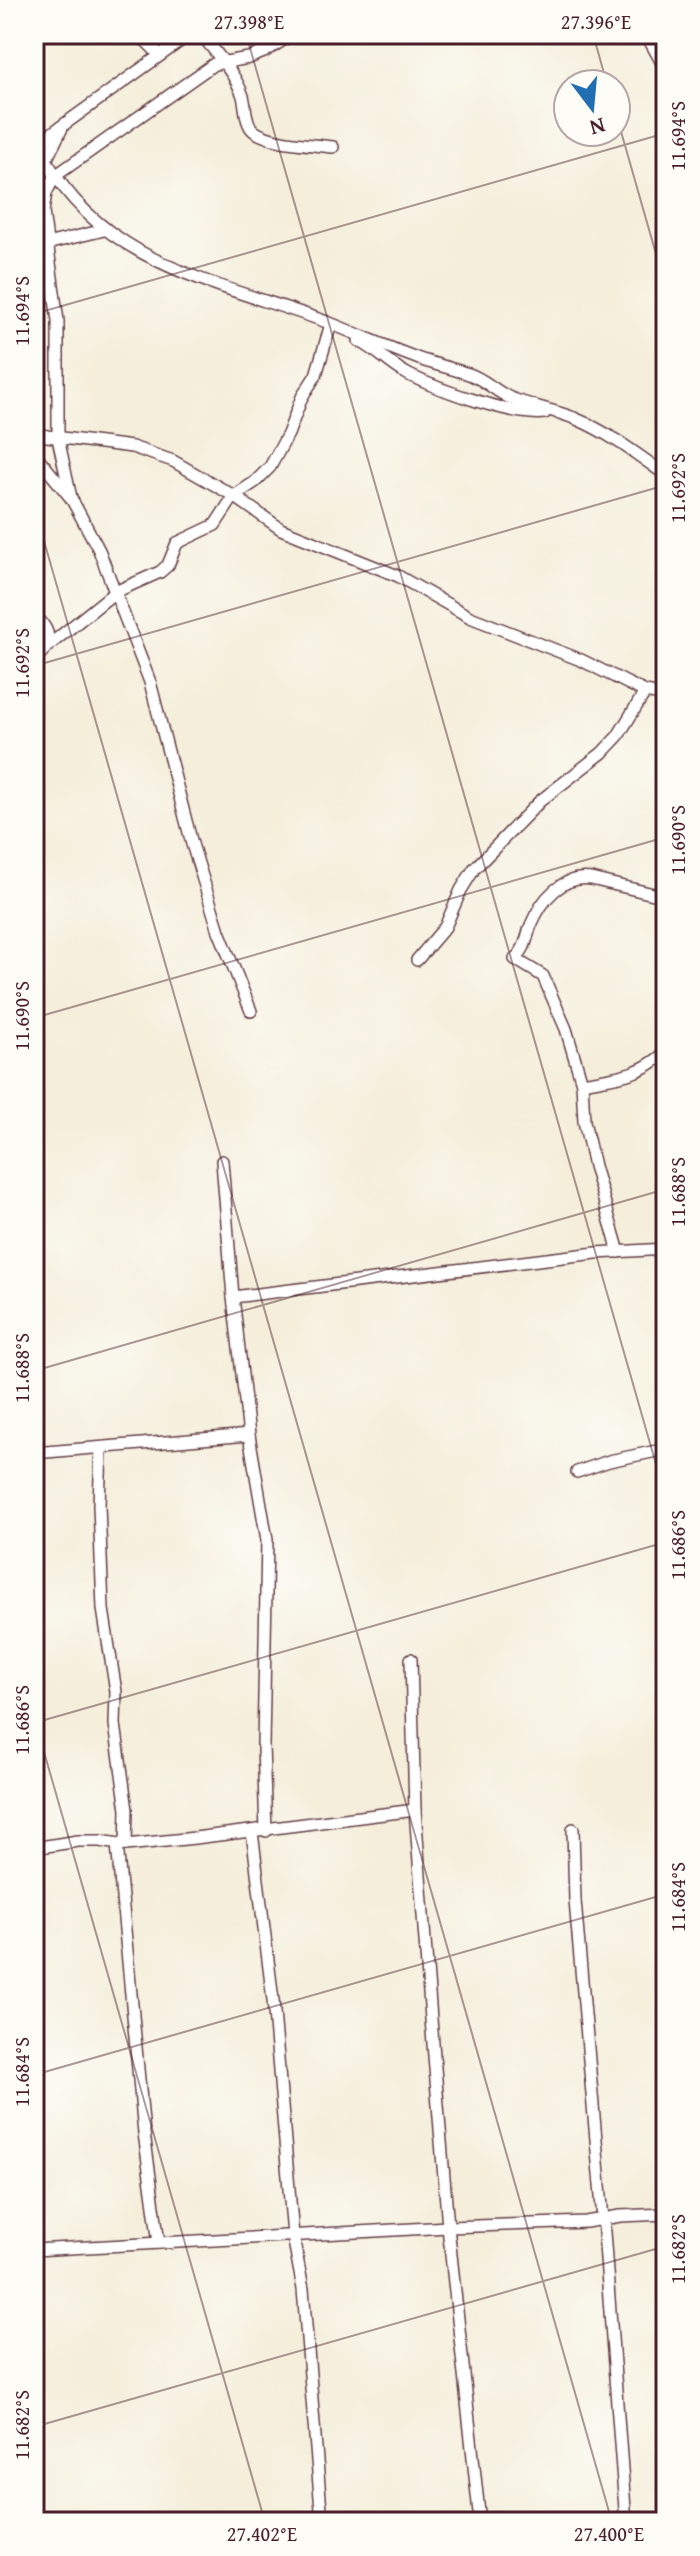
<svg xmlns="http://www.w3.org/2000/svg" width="700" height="2556" font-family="'Gentium Book Plus',serif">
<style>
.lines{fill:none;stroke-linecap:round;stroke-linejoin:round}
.minor-casing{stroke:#643e45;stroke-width:14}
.minor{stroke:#fff;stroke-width:11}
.ticks{fill:none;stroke:#4a1f2b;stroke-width:2;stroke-opacity:0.45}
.neatline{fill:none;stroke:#4a1f2b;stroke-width:3}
.ticks-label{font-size:20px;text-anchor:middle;fill:#4a1f2b}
</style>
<rect width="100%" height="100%" fill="#fdfcf7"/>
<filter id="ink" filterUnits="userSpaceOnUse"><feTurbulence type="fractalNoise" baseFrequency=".0125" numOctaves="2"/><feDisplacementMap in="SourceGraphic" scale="16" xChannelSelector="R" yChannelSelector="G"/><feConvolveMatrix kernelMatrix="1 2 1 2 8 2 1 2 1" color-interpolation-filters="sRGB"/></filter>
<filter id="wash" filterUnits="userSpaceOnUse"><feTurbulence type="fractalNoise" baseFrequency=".006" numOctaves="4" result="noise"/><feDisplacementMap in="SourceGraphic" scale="32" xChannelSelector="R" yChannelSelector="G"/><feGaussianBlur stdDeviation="1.8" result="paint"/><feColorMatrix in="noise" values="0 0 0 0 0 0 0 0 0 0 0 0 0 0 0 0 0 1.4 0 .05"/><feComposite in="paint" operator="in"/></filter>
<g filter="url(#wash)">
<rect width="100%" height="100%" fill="#f4eeda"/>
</g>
<g filter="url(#ink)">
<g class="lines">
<g class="minor-casing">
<g id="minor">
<polyline points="139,34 160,55"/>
<path d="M201 34C216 53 235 73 243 96 246 107 245 124 254 131 273 144 311 144 333 147"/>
<polyline points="646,34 666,70"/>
<path d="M62 128 46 160C106 268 227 284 332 324 362 336 392 349 422 360 438 365 453 369 469 374 484 379 495 391 510 398 531 406 553 410 574 418 608 432 637 454 666 475"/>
<polyline points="34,146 190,34"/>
<polyline points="34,247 104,230"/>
<path d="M359 341C378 350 392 367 411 376 440 390 515 417 545 413"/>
<polyline points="34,432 47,436 132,447 173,461 234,496 281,529 398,576 470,617 581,660 645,692 666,696"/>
<polyline points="34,453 71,498 99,550 115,592 48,646 34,660"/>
<polyline points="71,498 58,438 58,321 43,212 46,193 55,176 214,64 249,58 264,52 293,34"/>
<path d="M34 614C43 624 50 631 48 646"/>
<polyline points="417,960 445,927 461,890 474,869 540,801 602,753 618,736 645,692"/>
<polyline points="251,1011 219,931 192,844 150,682 115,592 160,572 168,565 177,543 215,525 234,496 255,482 270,467 288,434 302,397 316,375 331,324"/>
<path d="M582 1083C618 1076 638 1077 666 1052"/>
<polyline points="222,1161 233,1297 249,1435 267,1540 263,1746 266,1831"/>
<path d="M619 1252 594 1166 584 1121 582 1083 566 1029 543 976 515 959C526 949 526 938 531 925 542 899 562 875 591 879L666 897"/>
<polyline points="233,1297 596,1253 666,1249"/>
<polyline points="101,1448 99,1505 103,1609 116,1692 115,1724 127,1810 126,1845"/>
<polyline points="34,1453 249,1435"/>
<polyline points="577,1472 609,1461 666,1449"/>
<polyline points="411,1659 415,1810 431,2019 448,2227 480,2522"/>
<polyline points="573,1829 575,1901 603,2219 626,2522"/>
<polyline points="252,1832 273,2000 293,2236 303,2289 322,2522"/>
<polyline points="117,1844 144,2133 159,2243"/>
<polyline points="34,1848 78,1841 100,1841 126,1845 195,1838 415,1810"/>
<polyline points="34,2250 448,2227 586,2222 620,2216 666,2214"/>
</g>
</g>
<use href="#minor" class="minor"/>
</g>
</g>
<path class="ticks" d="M246 34 666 1499M593 34 607 84M616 114 666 289M34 314 666 133M34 506 612 2522M34 666 666 485M34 1018 666 837M34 1371 666 1189M34 1717 265 2522M34 1723 666 1542M34 2075 666 1894M34 2427 666 2246"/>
<rect width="700" height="2556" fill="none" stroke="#fdfcf7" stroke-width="88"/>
<g transform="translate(592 108) rotate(164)"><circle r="38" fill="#fdfcf7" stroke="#b5a4a5" stroke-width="2"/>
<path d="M0-6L14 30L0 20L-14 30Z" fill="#1f6fb2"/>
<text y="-12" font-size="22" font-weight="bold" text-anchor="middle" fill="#4a1f2b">N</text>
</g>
<rect x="44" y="44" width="612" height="2468" class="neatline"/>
<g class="ticks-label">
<text x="249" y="29">27.398°E</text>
<text x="596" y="29">27.396°E</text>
<text transform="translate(678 136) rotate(-90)" y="7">11.694°S</text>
<text transform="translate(22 311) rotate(-90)" y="7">11.694°S</text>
<text transform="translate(678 488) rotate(-90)" y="7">11.692°S</text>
<text transform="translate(22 663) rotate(-90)" y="7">11.692°S</text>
<text transform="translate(678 840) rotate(-90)" y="7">11.690°S</text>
<text transform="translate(22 1016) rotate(-90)" y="7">11.690°S</text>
<text transform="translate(678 1192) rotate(-90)" y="7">11.688°S</text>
<text transform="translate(22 1368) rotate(-90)" y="7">11.688°S</text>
<text transform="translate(678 1545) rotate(-90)" y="7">11.686°S</text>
<text transform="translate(22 1720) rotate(-90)" y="7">11.686°S</text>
<text transform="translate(678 1897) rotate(-90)" y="7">11.684°S</text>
<text transform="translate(22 2072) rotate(-90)" y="7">11.684°S</text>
<text transform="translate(678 2249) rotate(-90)" y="7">11.682°S</text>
<text transform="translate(22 2425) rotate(-90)" y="7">11.682°S</text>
<text x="262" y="2541">27.402°E</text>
<text x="609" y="2541">27.400°E</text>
</g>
</svg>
